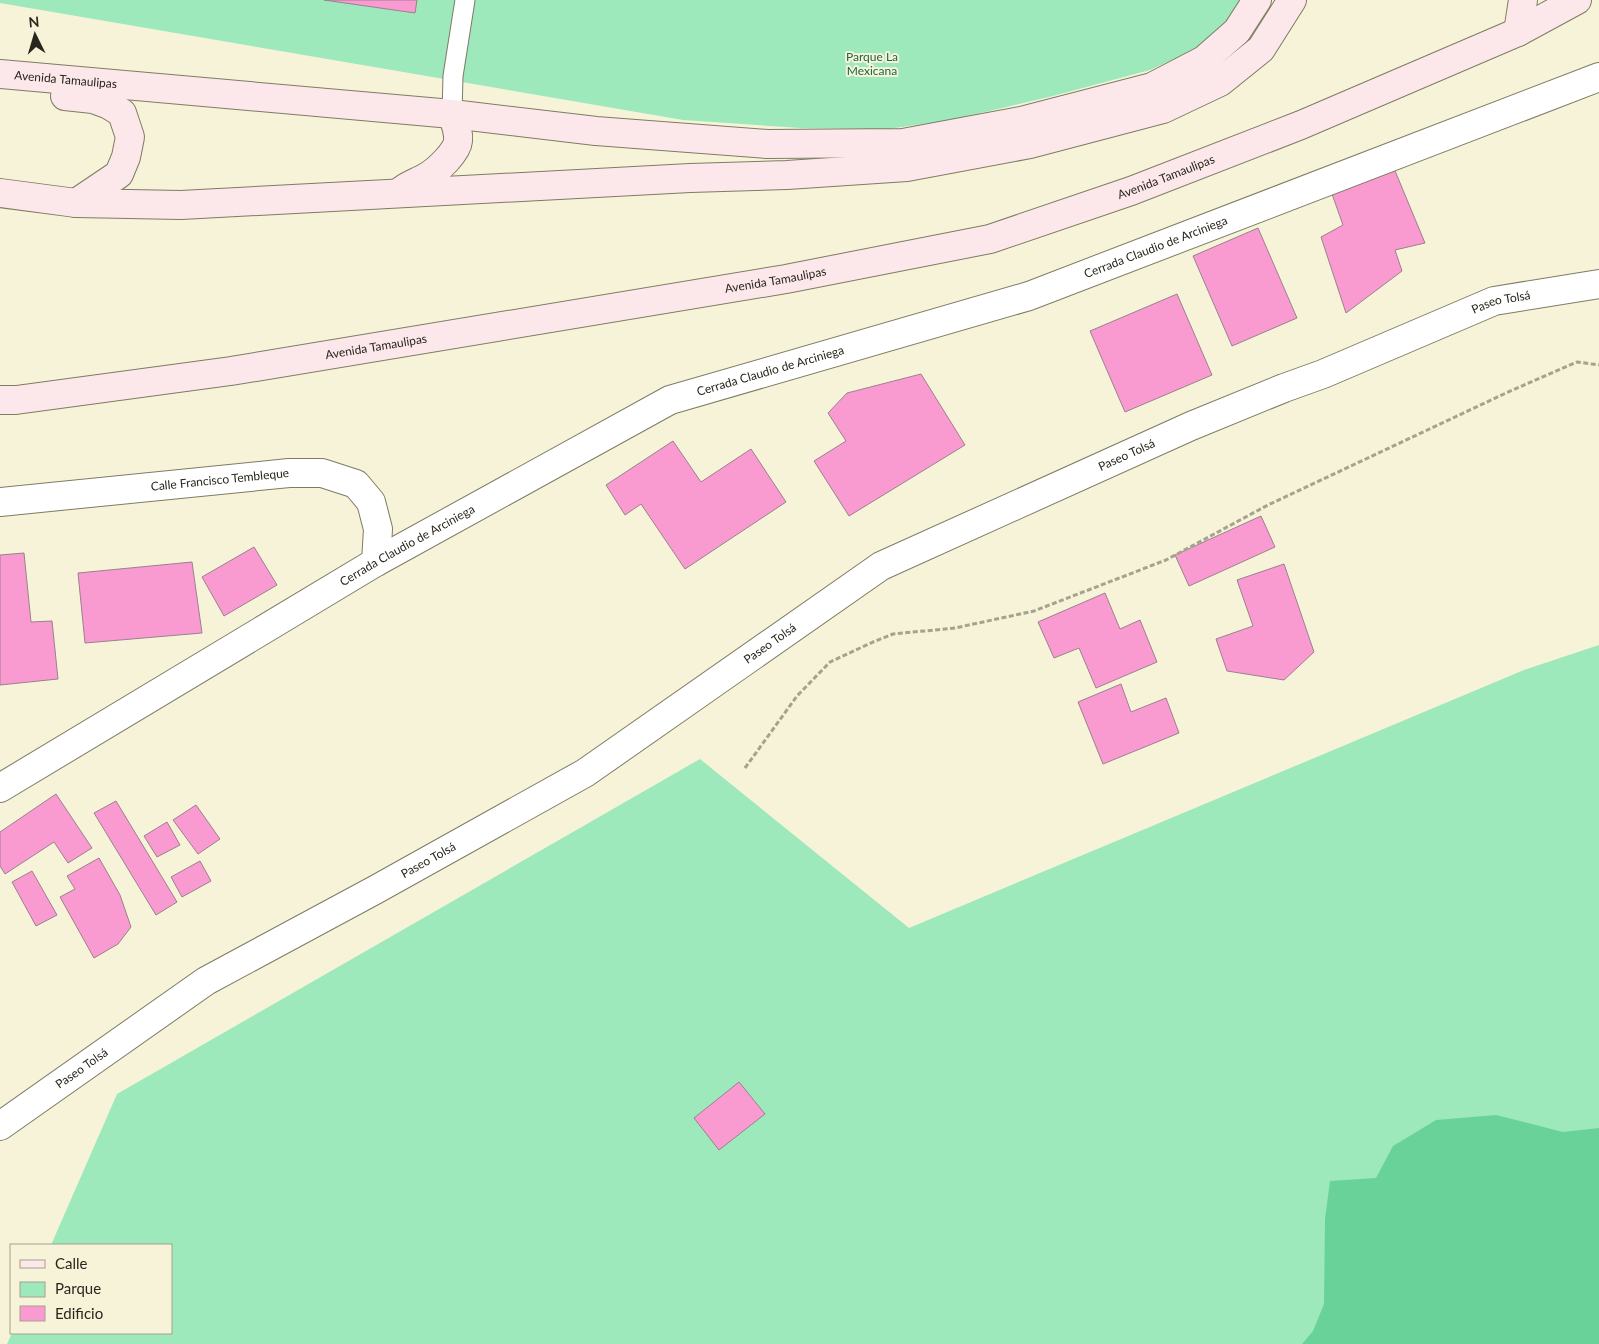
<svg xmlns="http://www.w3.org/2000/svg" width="1599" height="1344" font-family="Lato,sans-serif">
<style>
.green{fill:#9de9bc}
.forest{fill:#69d299}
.building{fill:#f99bd0;stroke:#99818d}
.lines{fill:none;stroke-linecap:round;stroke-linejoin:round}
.lane-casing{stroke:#7e7b64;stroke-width:21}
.street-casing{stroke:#7e7b64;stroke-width:30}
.secondary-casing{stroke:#7e7b64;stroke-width:30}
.path{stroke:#a5a28e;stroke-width:3;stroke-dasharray:5 2.5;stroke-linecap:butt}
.lane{stroke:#fff;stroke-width:19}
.street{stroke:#fff;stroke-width:28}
.secondary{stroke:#fce8eb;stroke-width:28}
.labels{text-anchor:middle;stroke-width:4;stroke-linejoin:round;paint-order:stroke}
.park-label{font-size:12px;fill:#1b6742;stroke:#f7f3d9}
.street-label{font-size:12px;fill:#28261d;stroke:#f7f3d9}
</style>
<rect width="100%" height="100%" fill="#f7f3d9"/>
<g class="green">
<polygon points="0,0 1241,0 1227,20 1194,50 1150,70 1053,96 951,120 888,129 800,128 683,120 0,3"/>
<polygon points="1599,645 1599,1330 1572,1344 7,1344 12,1333 171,1333 171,1245 51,1245 117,1094 700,759 909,928 1524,670"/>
</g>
<polygon class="forest" points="1496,1115 1563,1132 1599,1128 1599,1344 1302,1344 1313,1331 1324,1304 1325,1219 1330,1181 1376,1178 1393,1146 1436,1120"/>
<g class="building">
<polygon points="324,0 417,0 415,13"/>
<polygon points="1393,166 1425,243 1395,250 1402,271 1346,313 1321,237 1343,225 1332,194"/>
<polygon points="1258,228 1297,318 1232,346 1193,256"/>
<polygon points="1177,294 1212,375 1125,412 1090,331"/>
<polygon points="921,374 965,445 849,516 814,461 846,441 828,413 847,393"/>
<polygon points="673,441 701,482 751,449 786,502 685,569 641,504 625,515 606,485"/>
<polygon points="1261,516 1275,547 1189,586 1175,555"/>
<polygon points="254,547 277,585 224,616 202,577"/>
<polygon points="24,553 31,622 52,621 58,679 0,685 0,555"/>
<polygon points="192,562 202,633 85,643 78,573"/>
<polygon points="1284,564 1314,652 1284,680 1227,671 1216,639 1253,626 1237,580"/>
<polygon points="1105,593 1120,629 1140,620 1157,662 1096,688 1079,648 1054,658 1038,622"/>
<polygon points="1121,684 1131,712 1166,698 1179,733 1103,764 1078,702"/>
<polygon points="56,794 92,848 68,863 54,842 5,874 0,866 0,832"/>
<polygon points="116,801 177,902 156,915 94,813"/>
<polygon points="196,805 220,839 198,854 173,820"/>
<polygon points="167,822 180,845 157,857 144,836"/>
<polygon points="99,858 120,895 131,927 118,944 94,958 60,897 75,889 67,876"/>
<polygon points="200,861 211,881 182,897 171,877"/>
<polygon points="32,871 57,915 36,926 12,882"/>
<polygon points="739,1082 765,1114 719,1150 694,1118"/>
</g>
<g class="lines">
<g class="lane-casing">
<polyline id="lane" points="452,114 453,76 465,0"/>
</g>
<g class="street-casing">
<g id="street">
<path id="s1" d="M0 502 289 473H322L356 484 371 502 378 529 376 562"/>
<path id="s2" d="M0 788 376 562 670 400 1029 296 1599 77"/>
<path id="s3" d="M0 1126 206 981 375 890 585 773 881 566 1191 426 1284 388 1323 374 1494 301 1599 284"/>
</g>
</g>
<g class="secondary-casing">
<g id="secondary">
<polyline points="1518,32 1523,0"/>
<path id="s4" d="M0 74 452 114 596 131 767 144 903 143 1021 121 1152 87 1204 60 1237 31 1257 0"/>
<polyline points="65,96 93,99 109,105 122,113 130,137 126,157 119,174 76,203"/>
<path d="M401 191C409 184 419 182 428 176 438 170 457 152 458 141 459 131 455 123 452 114"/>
<polyline points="0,193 76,203 181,205 690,178 787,175 907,167 1030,144 1163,109 1220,82 1261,49 1292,0"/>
<path id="s5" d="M0 400H16L231 371 786 279 990 239 1131 191 1301 125 1518 32 1577 0"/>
</g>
</g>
<polyline class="path" points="745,768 797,696 830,662 873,642 893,634 955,628 1034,611 1166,560 1268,505 1506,393 1577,362 1599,365"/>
<use href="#lane" class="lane"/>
<use href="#street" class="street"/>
<use href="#secondary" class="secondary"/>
</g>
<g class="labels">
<g class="park-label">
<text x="872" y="61">Parque La<tspan x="872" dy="14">Mexicana</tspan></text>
</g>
<g class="street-label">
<text dy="4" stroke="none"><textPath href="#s4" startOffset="66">Avenida Tamaulipas</textPath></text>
<text dy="4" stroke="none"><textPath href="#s5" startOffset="1190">Avenida Tamaulipas</textPath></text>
<text dy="4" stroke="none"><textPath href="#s2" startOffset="1284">Cerrada Claudio de Arciniega</textPath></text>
<text dy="4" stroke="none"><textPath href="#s5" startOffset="785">Avenida Tamaulipas</textPath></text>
<text dy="4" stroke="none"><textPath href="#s3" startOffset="1720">Paseo Tolsá</textPath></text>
<text dy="4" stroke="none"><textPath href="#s5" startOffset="380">Avenida Tamaulipas</textPath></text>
<text dy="4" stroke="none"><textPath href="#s2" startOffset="879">Cerrada Claudio de Arciniega</textPath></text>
<text dy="4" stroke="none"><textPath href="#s3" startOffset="1315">Paseo Tolsá</textPath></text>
<text dy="4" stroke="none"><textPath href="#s1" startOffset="221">Calle Francisco Tembleque</textPath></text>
<text dy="4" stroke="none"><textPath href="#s2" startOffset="474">Cerrada Claudio de Arciniega</textPath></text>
<text dy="4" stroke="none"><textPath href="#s3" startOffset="910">Paseo Tolsá</textPath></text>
<text dy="4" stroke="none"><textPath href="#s3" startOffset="505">Paseo Tolsá</textPath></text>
<text dy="4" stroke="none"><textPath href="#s3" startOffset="100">Paseo Tolsá</textPath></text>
</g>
</g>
<rect x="10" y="1244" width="162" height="90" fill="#f7f3d9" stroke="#a4a18e"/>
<rect x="20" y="1260" width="25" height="8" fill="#fce8eb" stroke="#a4a18e"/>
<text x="55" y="1269" font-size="15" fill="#28261d">Calle</text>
<rect x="20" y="1282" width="25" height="15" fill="#9de9bc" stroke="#a4a18e"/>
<text x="55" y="1294" font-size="15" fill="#28261d">Parque</text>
<rect x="20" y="1306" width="25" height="15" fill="#f99bd0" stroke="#a4a18e"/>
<text x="55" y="1319" font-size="15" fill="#28261d">Edificio</text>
<g transform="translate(35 35) rotate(355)" stroke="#f7f3d9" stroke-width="4" paint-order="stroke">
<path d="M0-4L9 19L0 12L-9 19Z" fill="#28261d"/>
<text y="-8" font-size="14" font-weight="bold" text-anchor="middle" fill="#28261d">N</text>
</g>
</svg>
